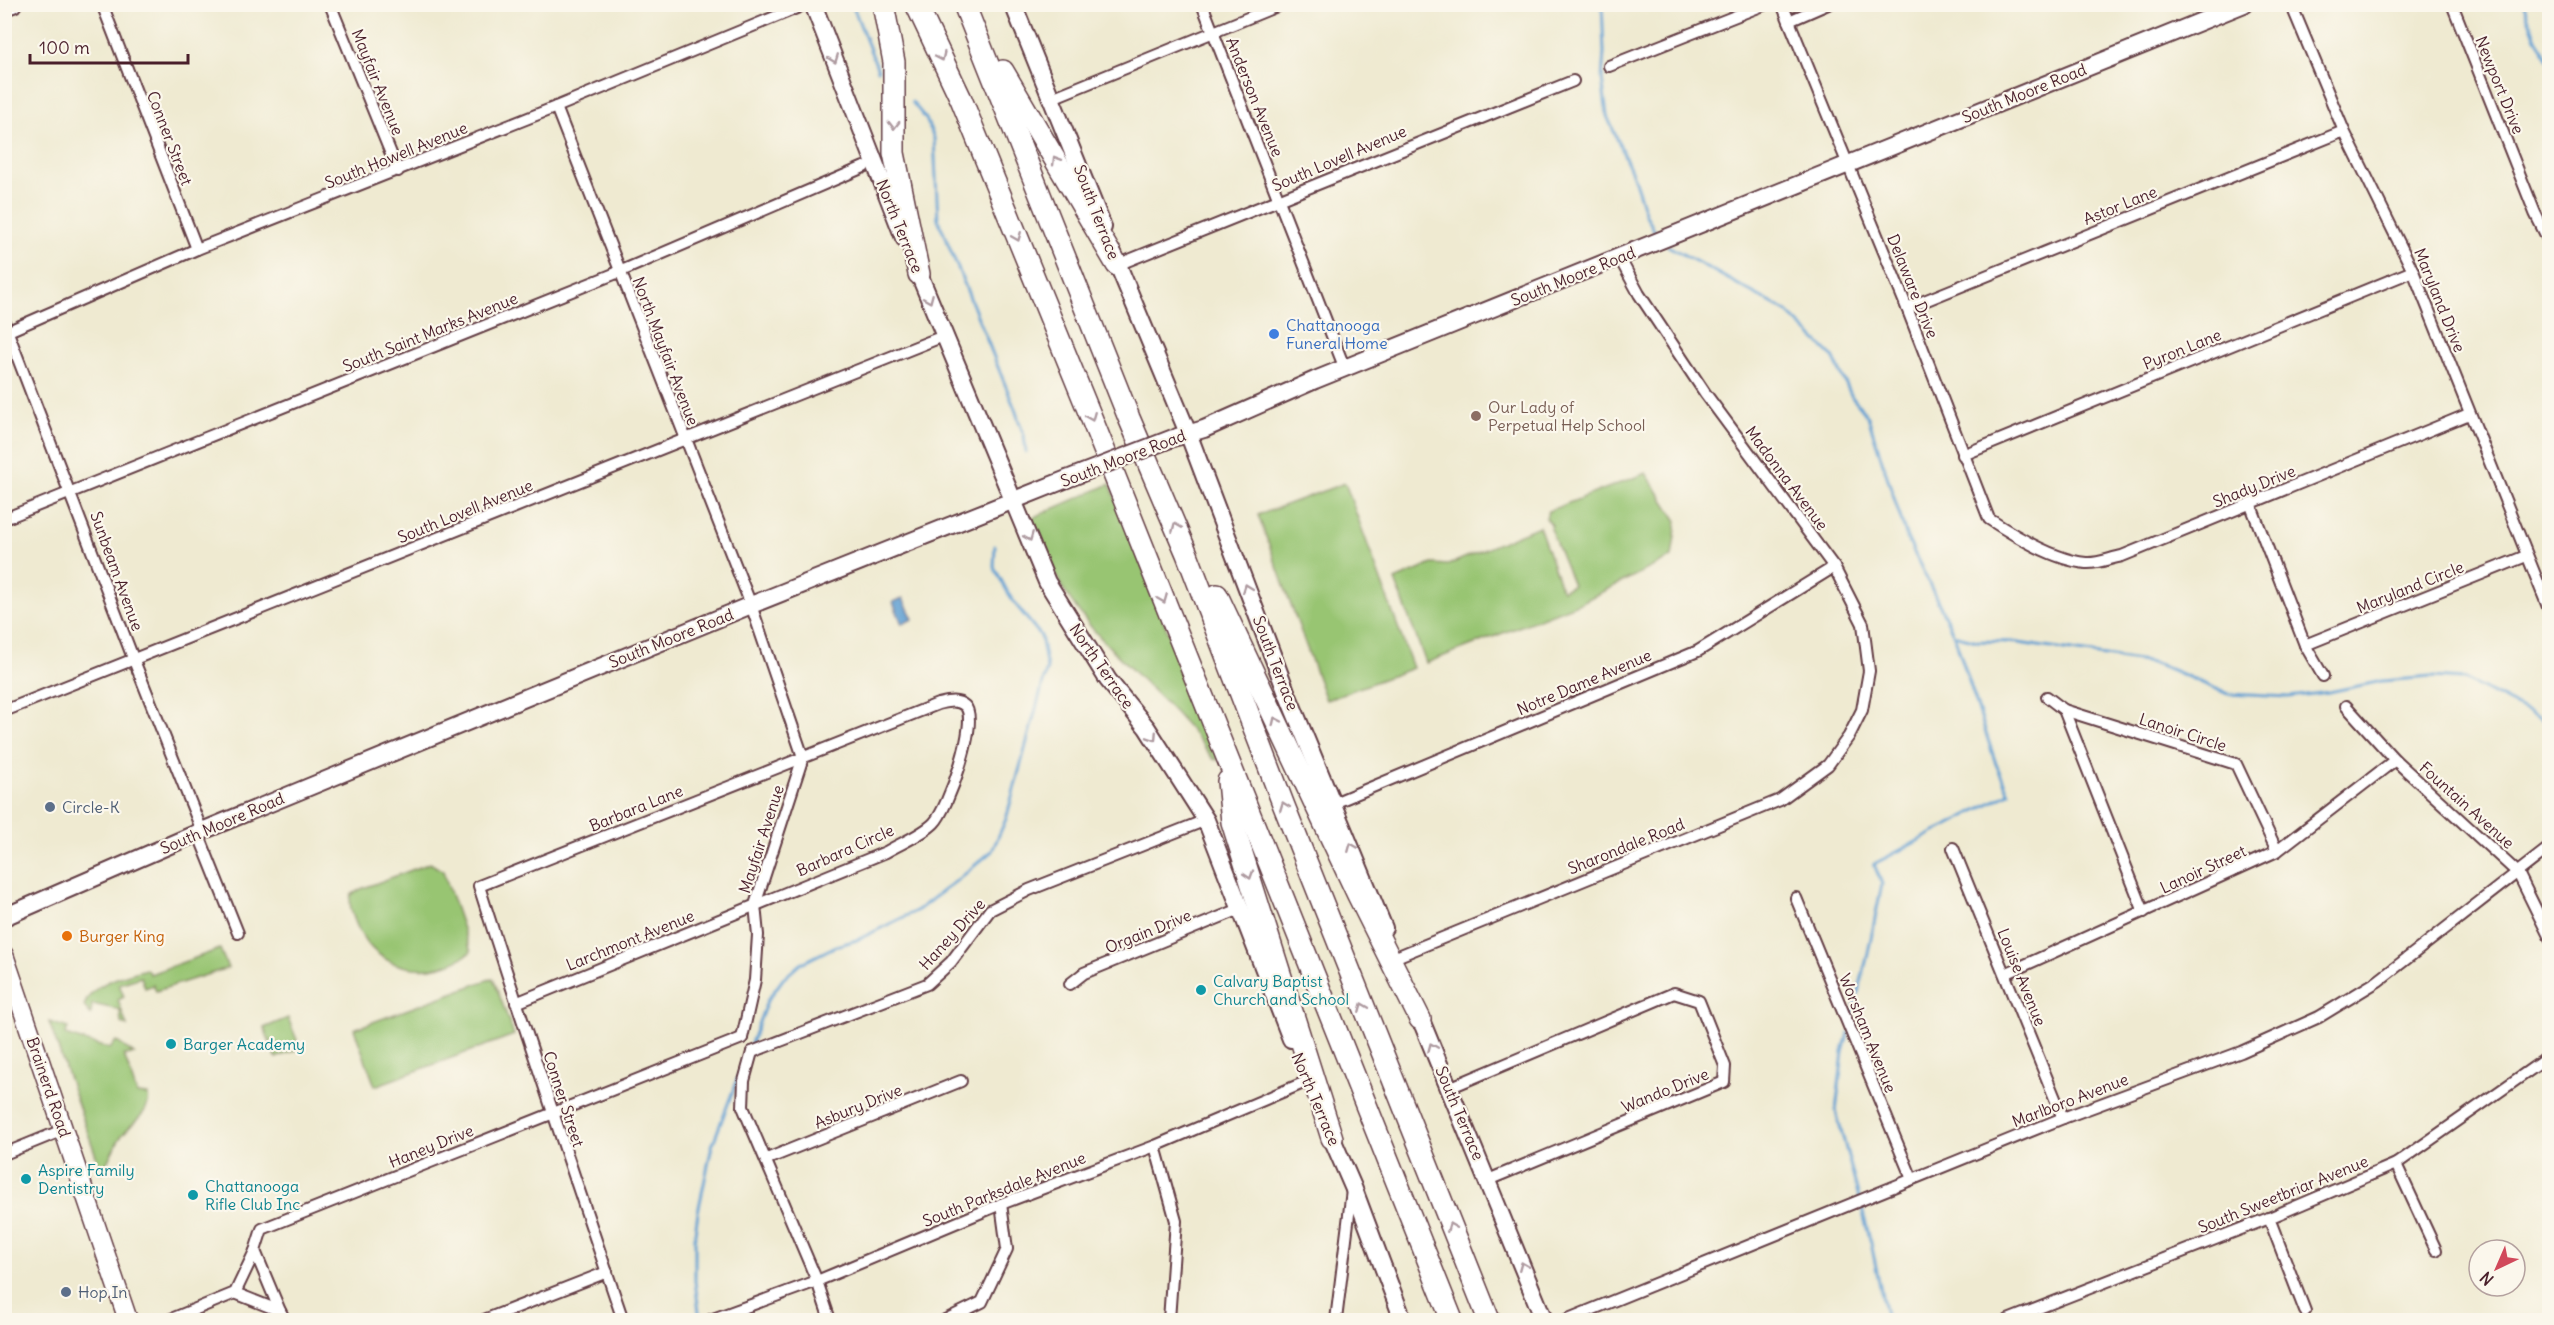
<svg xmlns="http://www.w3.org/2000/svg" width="2554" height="1325" font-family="Delius,sans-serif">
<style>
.green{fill:#98c572;stroke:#71724e;stroke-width:1.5}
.water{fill:#5f9fd2;stroke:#545f7e;stroke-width:1.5}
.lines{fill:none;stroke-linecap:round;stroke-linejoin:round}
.stream{stroke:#5f9fd2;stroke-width:3}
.street-casing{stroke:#633d44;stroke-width:14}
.secondary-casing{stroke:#633d44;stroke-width:20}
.primary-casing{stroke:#633d44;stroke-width:21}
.highway-casing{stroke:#633d44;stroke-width:24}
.street{stroke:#fff;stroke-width:10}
.secondary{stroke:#fff;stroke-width:16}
.primary{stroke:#fff;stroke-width:18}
.highway{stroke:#fff;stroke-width:21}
.secondary-bridge-casing{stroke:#633d44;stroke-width:20;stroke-linecap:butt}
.secondary-bridge{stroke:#fff;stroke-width:16}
.oneway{stroke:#ae9aa0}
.shop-dot{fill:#3f7fe0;stroke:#fbf7ec;stroke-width:2}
.education-dot{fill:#8d6e63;stroke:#fbf7ec;stroke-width:2}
.service-dot{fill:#5c6f8a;stroke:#fbf7ec;stroke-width:2}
.food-dot{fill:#e8710a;stroke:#fbf7ec;stroke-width:2}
.culture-dot{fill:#0f9aa8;stroke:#fbf7ec;stroke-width:2}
.labels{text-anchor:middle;stroke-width:4.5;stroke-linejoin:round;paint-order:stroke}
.street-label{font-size:16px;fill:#4a1f2b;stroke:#fbf7ec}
.shop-label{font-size:16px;fill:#366cbe;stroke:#fbf7ec;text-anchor:start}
.education-label{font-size:16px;fill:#785e54;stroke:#fbf7ec;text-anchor:start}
.service-label{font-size:16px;fill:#4e5e75;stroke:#fbf7ec;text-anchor:start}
.food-label{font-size:16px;fill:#c56008;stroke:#fbf7ec;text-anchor:start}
.culture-label{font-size:16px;fill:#0d838f;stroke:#fbf7ec;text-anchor:start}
</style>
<rect width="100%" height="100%" fill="#fbf7ec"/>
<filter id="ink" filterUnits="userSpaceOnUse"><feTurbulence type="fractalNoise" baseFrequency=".0167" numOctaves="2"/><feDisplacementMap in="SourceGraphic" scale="12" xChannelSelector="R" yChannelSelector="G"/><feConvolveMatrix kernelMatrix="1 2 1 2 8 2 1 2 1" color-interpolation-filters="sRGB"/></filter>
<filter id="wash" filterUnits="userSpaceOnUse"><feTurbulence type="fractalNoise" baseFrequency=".008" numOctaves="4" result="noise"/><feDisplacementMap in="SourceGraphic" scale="24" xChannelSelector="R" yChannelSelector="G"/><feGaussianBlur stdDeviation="1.35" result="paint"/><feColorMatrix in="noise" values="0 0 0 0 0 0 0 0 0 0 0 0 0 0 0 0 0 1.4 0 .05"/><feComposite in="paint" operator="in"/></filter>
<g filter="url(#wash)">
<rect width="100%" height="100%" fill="#efead1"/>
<g class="green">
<polygon points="1646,473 1677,521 1672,557 1580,603 1426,663 1395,580 1432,564 1448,565 1539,526 1562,590 1573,585 1550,528 1552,525 1546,518 1548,511"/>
<polygon points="1345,483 1413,668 1326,700 1258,515"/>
<path d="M1110 484 1218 760 1213 759C1161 683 1085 646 1047 557 1041 544 1034 531 1032 518Z"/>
<path d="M430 863 443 871 471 952C433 980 377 973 357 926 353 915 348 907 351 895L361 889Z"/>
<path d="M220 949 228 968 156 991 153 985 145 988 141 977 119 984 124 997 118 1000 127 1026 121 1023 120 1010 92 1004 91 1015 84 1006C93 981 124 976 146 969L150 974Z"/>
<polygon points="493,978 514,1035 375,1086 354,1029"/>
<polygon points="288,1018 297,1040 296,1050 276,1058 264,1028"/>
<path d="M49 1022 68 1028 65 1035 110 1049 116 1041 134 1054 124 1055 137 1094 148 1095C152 1113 129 1124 120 1138 113 1149 108 1161 102 1173Z"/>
</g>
<polygon class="water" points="903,598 913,619 902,624 893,602"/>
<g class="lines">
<g class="stream">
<polyline points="852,4 878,70"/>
<polyline points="1602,4 1604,53 1602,78 1607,116 1633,175 1646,215 1655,232"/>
<polyline points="2523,4 2536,39 2550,61"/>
<polyline points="912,102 926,119 934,138 938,219 1015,409 1024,436 1026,452"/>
<polyline points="1668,246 1786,311 1833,357 1852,397 1868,417 1907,538 1954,635 1996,764 2009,793 1874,864 1882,884 1867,958 1851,1020"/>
<polyline points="1954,635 1977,641 2012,642 2158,664 2228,694 2289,697 2329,692 2382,681 2431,677 2464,679 2550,723"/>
<polyline points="1848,1033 1843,1052 1836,1111 1871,1243 1887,1320"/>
<polyline points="700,1320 695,1281 695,1233 698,1212 712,1146 767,1001 783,979 800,964 836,946 857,940 918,910 961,877 992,851 1006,819 1047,668 1041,636 1012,600 994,567 995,546"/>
</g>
</g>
</g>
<g filter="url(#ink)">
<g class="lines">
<g class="street-casing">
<g id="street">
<polyline points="102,4 197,249"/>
<polyline points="330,4 398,171"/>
<polyline points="1202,4 1345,369"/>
<path d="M1782 4 1907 308 1989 519C2015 536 2054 560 2086 563 2097 564 2111 558 2122 556L2469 414"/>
<polyline points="2291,4 2344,131 2413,271 2550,612"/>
<polyline points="2452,4 2535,213 2550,243"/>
<polyline points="1789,21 1828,4"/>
<polyline points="1609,66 1766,4"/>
<polyline points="1052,98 1282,4"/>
<polyline points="556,107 751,605 803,757 755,905 758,935 755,980 742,1038"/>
<polyline points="1117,265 1573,81"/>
<polyline points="1907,308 2344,131"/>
<polyline points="4,322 133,658 202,831"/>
<polyline points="4,333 197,249 556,107 799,7"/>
<polyline points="1963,455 2413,271"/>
<polyline points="2250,503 2305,645 2323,676"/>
<polyline points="4,519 619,272 864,167"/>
<polyline points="2305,645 2526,556"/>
<polyline points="2047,697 2064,710 2144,912"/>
<polyline points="2346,706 2395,760 2518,873 2550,938"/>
<polyline points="2064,710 2236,764 2277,851"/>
<polyline points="4,711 936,339"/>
<polyline points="1334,803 1698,651 1834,567"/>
<polyline points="198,833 238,933"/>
<polyline points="1953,848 2063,1118"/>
<polyline points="1796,898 1912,1179"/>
<polyline points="1396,957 1780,800 1828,765 1849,736 1862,710 1869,671 1863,624 1834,567 1705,393 1639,294 1619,257"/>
<polyline points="2005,974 2277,851 2395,760"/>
<polyline points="1070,984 1084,973 1240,909"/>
<path d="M516 1003 886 852C901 843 922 835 934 823 948 809 980 719 965 706 957 699 947 702 938 704L479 886C525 1032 574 1176 623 1320"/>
<polyline points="752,1052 927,984 951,962 990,910 1029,890 1206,820"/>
<polyline points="752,1052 744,1081 743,1107 817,1281 830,1320"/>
<polyline points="1449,1088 1674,993 1699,1001 1725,1066 1724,1082 1488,1180"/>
<polyline points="1155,1146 1176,1221 1169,1320"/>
<polyline points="4,1154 63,1130"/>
<polyline points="767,1159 961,1081"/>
<polyline points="2396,1164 2436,1250"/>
<polyline points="2269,1218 2305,1311"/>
<polyline points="255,1251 280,1311"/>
<polyline points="235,1293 280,1311 285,1320"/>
<polyline points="169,1320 235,1293 255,1251 262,1229 742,1038"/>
<polyline points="484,1320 607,1272"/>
<polyline points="710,1320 817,1281 1001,1204 1155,1146 1308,1081"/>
<polyline points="945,1320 982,1302 1007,1249 1001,1204"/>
<polyline points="1336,1320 1352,1190"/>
<polyline points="1566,1320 2063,1118 2241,1052 2319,1017 2378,981 2550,847"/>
<polyline points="2008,1320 2269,1218 2396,1164 2550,1056"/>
</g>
</g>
<g class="secondary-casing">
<g id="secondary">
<polyline points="813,4 904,238"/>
<polyline points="1013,4 1103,227"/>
<polyline points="4,7 13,4"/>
<polyline points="1113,253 1188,433 1286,691 1384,928"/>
<polyline points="914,262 1047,582 1108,680 1147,728 1206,820 1291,1039"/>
<polyline points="1177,437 1204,429 1315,380 2244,4"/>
<polyline points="4,917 202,831 751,605 1067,479"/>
<polyline points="1416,1008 1544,1320"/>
<polyline points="1327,1127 1353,1187 1403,1320"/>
</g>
</g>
<g class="primary-casing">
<polyline id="primary" points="4,955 128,1320"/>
</g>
<g class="highway-casing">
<g id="highway">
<polyline points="883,4 894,62 894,153 919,274"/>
<polyline points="916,4 961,99 1091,417 1452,1320"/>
<polyline points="964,4 1129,418 1187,554 1284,806 1489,1320"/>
<polyline points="1003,71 1117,265"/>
<polyline points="1217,595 1358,895 1420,1019"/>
<polyline points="1228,781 1232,822 1332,1138"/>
</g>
</g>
<use href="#street" class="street"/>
<use href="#secondary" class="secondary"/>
<use href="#primary" class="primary"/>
<use href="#highway" class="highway"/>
<g class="secondary-bridge-casing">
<polyline id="secondary-bridge" points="1067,479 1173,438"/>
</g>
<use href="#secondary-bridge" class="secondary-bridge"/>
</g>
<defs><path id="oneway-chevron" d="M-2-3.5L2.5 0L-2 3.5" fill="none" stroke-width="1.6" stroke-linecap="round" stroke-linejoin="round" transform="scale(1.5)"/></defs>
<g class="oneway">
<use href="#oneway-chevron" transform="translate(941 57) rotate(65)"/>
<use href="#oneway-chevron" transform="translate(834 59) rotate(69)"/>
<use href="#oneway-chevron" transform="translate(894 125) rotate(90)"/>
<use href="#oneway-chevron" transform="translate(1056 160) rotate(-121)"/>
<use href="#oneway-chevron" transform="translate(1017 237) rotate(68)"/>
<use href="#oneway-chevron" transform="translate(929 299) rotate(67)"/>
<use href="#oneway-chevron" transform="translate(1091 417) rotate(68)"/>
<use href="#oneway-chevron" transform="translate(1176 527) rotate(-113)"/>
<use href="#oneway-chevron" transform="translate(1029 537) rotate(68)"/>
<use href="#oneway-chevron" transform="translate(1247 588) rotate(-111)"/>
<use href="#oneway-chevron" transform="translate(1163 599) rotate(68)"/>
<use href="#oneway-chevron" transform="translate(1276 721) rotate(-115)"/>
<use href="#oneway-chevron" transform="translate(1153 737) rotate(57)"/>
<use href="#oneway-chevron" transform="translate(1284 806) rotate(-111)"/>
<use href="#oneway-chevron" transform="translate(1352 847) rotate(-112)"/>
<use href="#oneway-chevron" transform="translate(1249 875) rotate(72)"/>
<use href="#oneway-chevron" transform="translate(1363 1007) rotate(-112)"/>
<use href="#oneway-chevron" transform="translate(1432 1047) rotate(-113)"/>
<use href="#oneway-chevron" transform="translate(1451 1227) rotate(-112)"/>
<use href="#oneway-chevron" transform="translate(1523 1266) rotate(-112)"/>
</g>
</g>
<circle class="shop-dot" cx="1274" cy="334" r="6"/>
<circle class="education-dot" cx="1476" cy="416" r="6"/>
<g class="service-dot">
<circle cx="50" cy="807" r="6"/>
<circle cx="66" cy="1292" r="6"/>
</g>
<circle class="food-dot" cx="67" cy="936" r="6"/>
<g class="culture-dot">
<circle cx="1201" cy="990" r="6"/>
<circle cx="171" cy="1044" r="6"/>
<circle cx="26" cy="1179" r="6"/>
<circle cx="193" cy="1195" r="6"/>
</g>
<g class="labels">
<g class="street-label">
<text transform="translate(378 82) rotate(68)" y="6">Mayfair Avenue</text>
<text transform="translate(2500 85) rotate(68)" y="6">Newport Drive</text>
<text transform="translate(2024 93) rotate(-22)" y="6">South Moore Road</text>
<text transform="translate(1255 97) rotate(68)" y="6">Anderson Avenue</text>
<text transform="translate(170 138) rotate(69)" y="6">Conner Street</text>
<text transform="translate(396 155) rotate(-22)" y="6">South Howell Avenue</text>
<text transform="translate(1339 158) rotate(-23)" y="6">South Lovell Avenue</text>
<text transform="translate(2120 205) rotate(-22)" y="6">Astor Lane</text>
<text transform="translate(1097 212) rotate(69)" y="6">South Terrace</text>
<text transform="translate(900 226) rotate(68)" y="6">North Terrace</text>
<text transform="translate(1573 276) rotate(-22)" y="6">South Moore Road</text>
<text transform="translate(1913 286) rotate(68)" y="6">Delaware Drive</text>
<text transform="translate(2440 300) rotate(68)" y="6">Maryland Drive</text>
<text transform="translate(430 332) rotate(-22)" y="6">South Saint Marks Avenue</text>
<text transform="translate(2182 349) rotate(-22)" y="6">Pyron Lane</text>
<text transform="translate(666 351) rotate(69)" y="6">North Mayfair Avenue</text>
<text transform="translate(1123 458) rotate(-21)" y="6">South Moore Road</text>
<text transform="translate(1787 478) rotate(53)" y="6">Madonna Avenue</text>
<text transform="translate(2254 486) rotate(-22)" y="6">Shady Drive</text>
<text transform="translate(465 511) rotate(-22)" y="6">South Lovell Avenue</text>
<text transform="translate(117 571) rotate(70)" y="6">Sunbeam Avenue</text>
<text transform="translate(2410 587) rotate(-22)" y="6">Maryland Circle</text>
<text transform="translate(671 638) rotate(-22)" y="6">South Moore Road</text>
<text transform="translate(1276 663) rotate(69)" y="6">South Terrace</text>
<text transform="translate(1102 666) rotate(55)" y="6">North Terrace</text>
<text transform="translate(1584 682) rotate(-23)" y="6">Notre Dame Avenue</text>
<text transform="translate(2183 732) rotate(18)" y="6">Lanoir Circle</text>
<text transform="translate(2467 805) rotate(42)" y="6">Fountain Avenue</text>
<text transform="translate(636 808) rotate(-22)" y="6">Barbara Lane</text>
<text transform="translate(222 823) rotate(-23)" y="6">South Moore Road</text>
<text transform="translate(761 839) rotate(-72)" y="6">Mayfair Avenue</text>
<text transform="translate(1626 846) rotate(-22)" y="6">Sharondale Road</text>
<text transform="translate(845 850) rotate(-24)" y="6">Barbara Circle</text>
<text transform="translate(2203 869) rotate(-25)" y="6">Lanoir Street</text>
<text transform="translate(1148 931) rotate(-22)" y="6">Orgain Drive</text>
<text transform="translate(952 934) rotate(-48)" y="6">Haney Drive</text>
<text transform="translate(630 940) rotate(-22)" y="6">Larchmont Avenue</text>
<text transform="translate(2022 977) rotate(68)" y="6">Louise Avenue</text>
<text transform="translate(1868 1033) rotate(68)" y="6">Worsham Avenue</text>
<text transform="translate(49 1087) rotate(71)" y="6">Brainerd Road</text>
<text transform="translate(1665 1090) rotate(-22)" y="6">Wando Drive</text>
<text transform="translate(564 1099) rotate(72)" y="6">Conner Street</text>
<text transform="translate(1316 1099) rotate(67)" y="6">North Terrace</text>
<text transform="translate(2070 1100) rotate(-21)" y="6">Marlboro Avenue</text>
<text transform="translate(858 1106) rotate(-22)" y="6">Asbury Drive</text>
<text transform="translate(1460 1113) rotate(67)" y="6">South Terrace</text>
<text transform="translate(431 1146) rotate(-22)" y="6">Haney Drive</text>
<text transform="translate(1004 1189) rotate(-22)" y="6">South Parksdale Avenue</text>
<text transform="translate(2283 1194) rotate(-22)" y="6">South Sweetbriar Avenue</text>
</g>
<g class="shop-label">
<text x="1286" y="331">Chattanooga<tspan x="1286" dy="18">Funeral Home</tspan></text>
</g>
<g class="education-label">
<text x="1488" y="413">Our Lady of<tspan x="1488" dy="18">Perpetual Help School</tspan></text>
</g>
<g class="service-label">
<text x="62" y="813">Circle-K</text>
<text x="78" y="1298">Hop In</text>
</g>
<g class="food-label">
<text x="79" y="942">Burger King</text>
</g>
<g class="culture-label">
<text x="1213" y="987">Calvary Baptist<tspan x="1213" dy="18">Church and School</tspan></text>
<text x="183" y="1050">Barger Academy</text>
<text x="38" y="1176">Aspire Family<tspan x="38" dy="18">Dentistry</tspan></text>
<text x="205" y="1192">Chattanooga<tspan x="205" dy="18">Rifle Club Inc</tspan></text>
</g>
</g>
<rect width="2554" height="1325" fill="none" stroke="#fbf7ec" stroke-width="24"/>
<g transform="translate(2497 1268) rotate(224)"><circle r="28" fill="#fbf7ec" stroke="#b4a19f" stroke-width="1.5"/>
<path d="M0-4.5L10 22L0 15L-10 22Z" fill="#d1495b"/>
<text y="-9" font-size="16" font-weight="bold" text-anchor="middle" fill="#4a1f2b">N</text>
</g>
<path d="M30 54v9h158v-9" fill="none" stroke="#4a1f2b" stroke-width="3"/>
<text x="39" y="54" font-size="18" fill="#4a1f2b" stroke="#fbf7ec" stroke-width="4.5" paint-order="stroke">100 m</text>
</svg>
